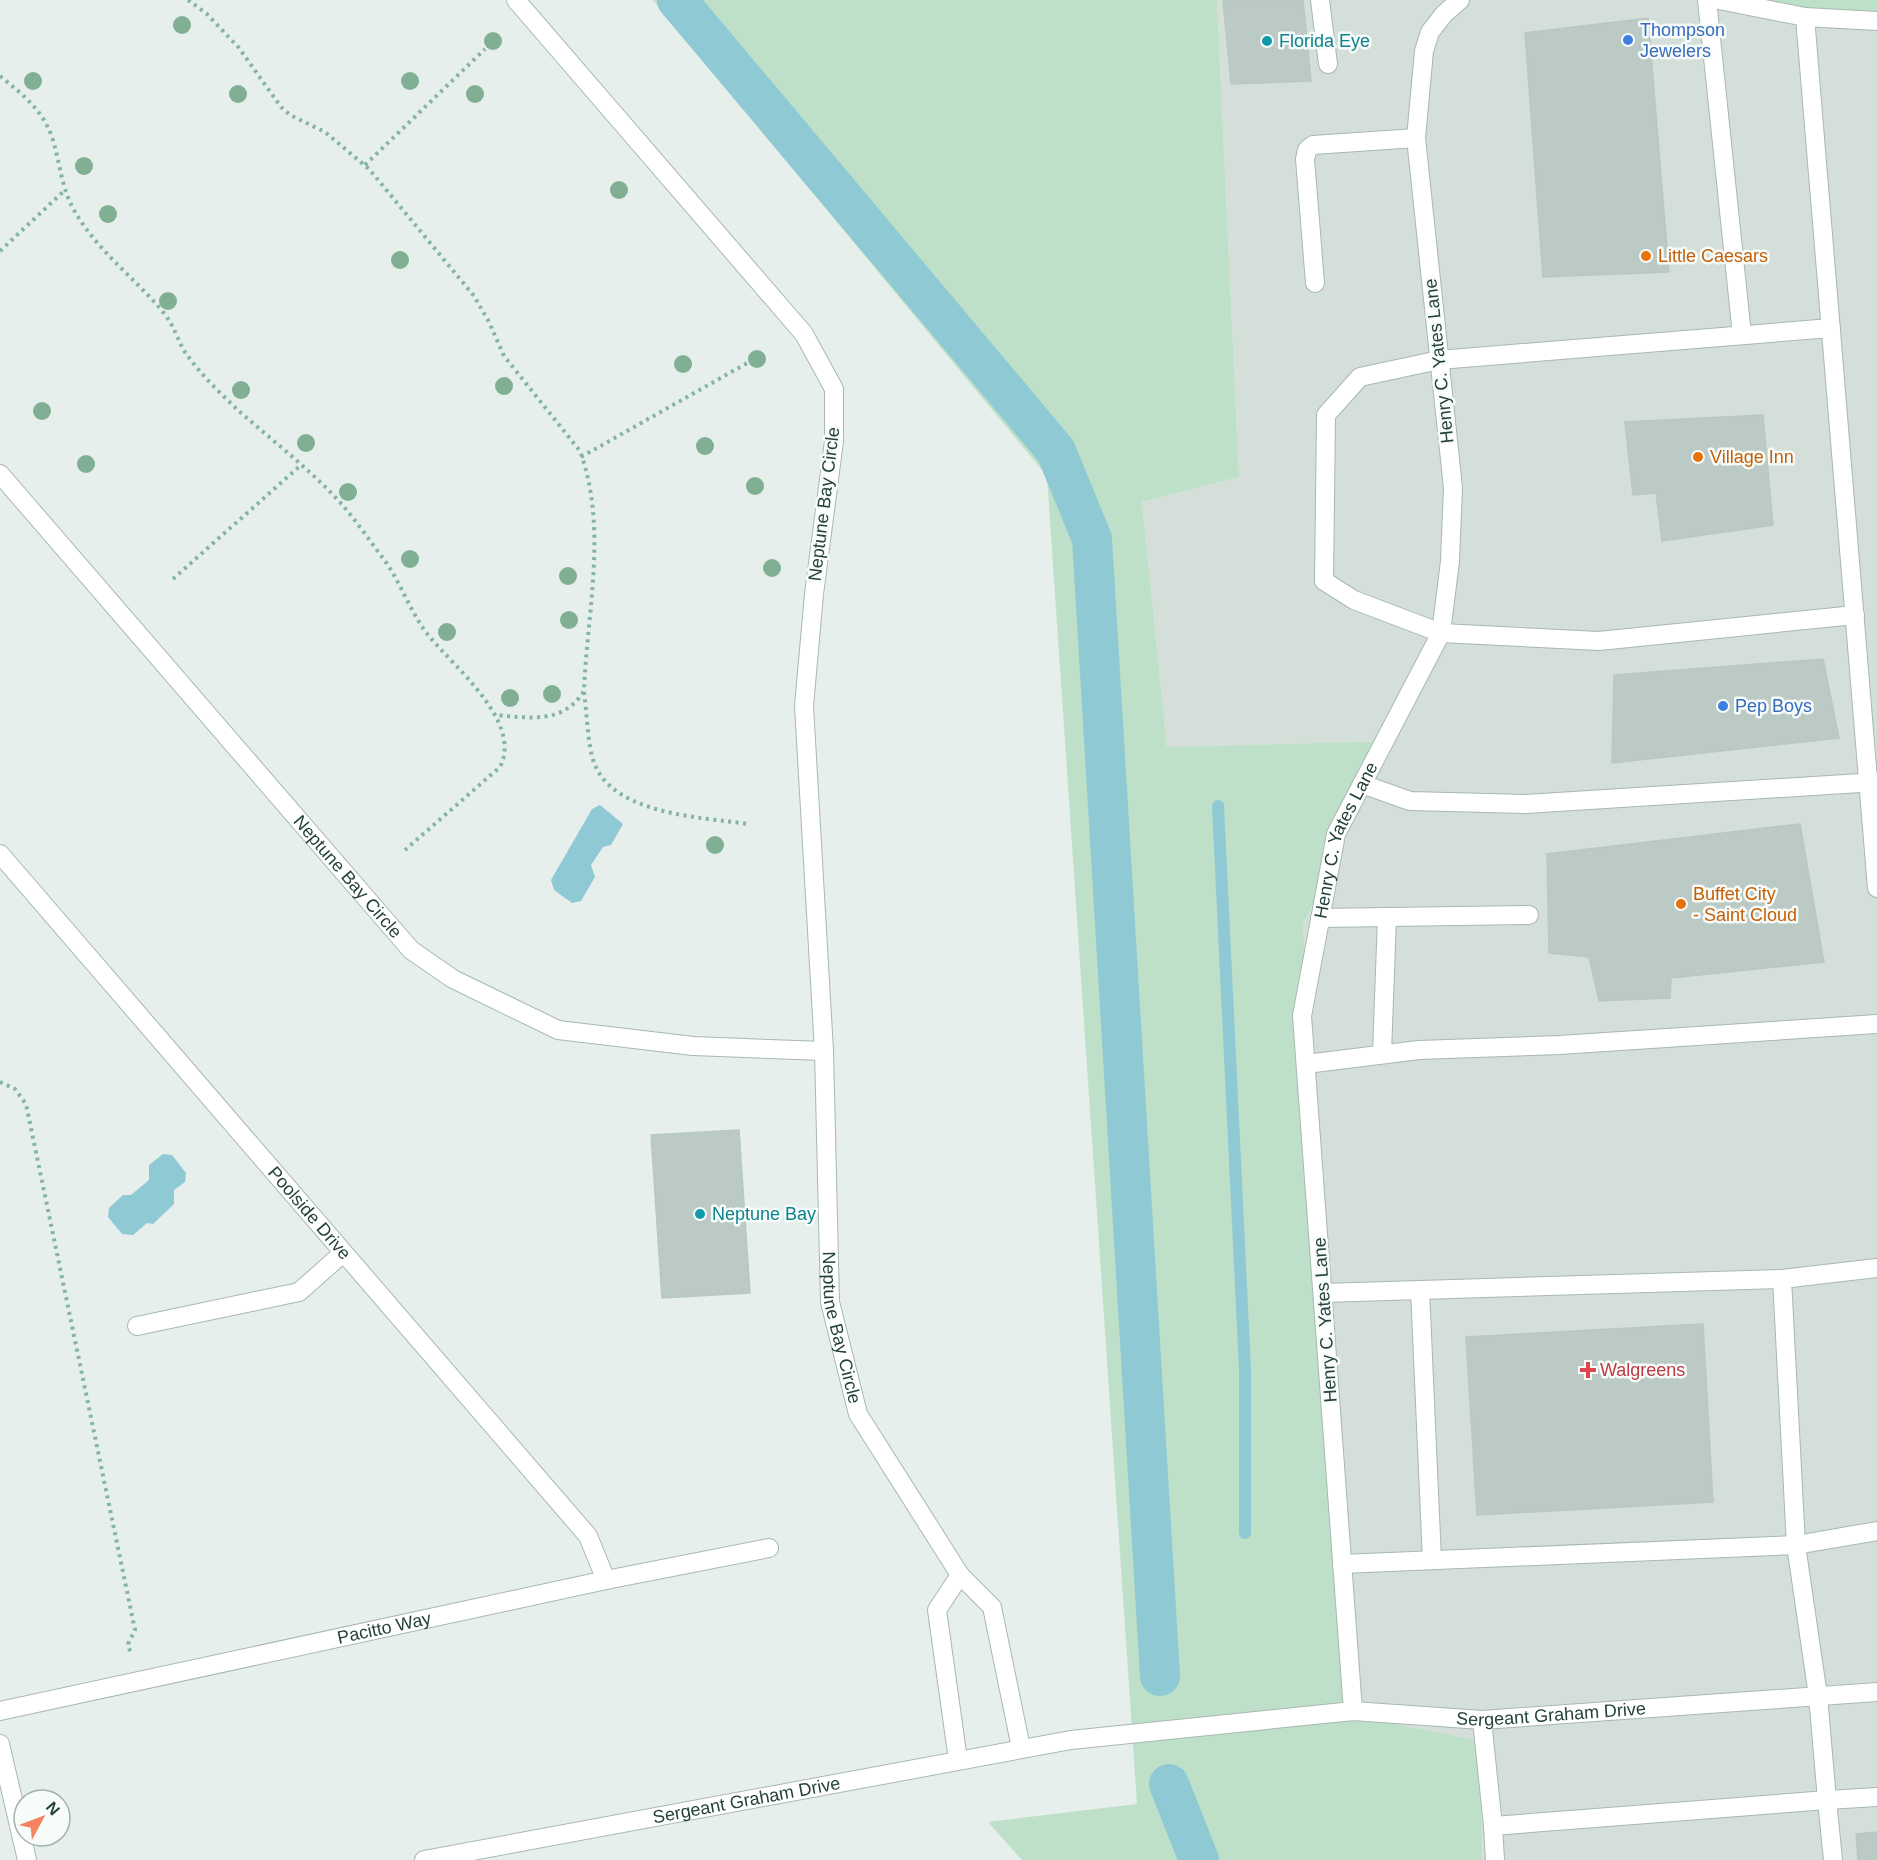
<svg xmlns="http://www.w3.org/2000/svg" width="1877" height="1860" font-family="Arial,sans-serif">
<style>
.built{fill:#d4dfda}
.green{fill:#bfe0c8}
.water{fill:#8ec9d4}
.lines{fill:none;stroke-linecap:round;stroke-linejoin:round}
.stream{stroke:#8ec9d4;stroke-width:12}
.canal{stroke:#8ec9d4;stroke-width:40}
.building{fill:#bbcac4;stroke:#b8c9c2;stroke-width:1.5}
.minor-casing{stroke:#a8b8b2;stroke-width:20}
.path{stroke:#86b3a5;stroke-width:4;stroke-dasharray:3 4.5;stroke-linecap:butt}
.minor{stroke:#fff;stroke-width:18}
.tree{fill:#80af93}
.shop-dot{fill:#3f7fe0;stroke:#f7fbf9;stroke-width:2}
.culture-dot{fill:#0f9aa8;stroke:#f7fbf9;stroke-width:2}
.food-dot{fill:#e8710a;stroke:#f7fbf9;stroke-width:2}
.health-dot{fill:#e0444e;stroke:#f7fbf9;stroke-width:2}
.labels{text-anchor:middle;stroke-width:5;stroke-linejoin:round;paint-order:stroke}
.shop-label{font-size:18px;fill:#366cbe;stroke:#f7fbf9;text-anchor:start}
.culture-label{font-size:18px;fill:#0d838f;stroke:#f7fbf9;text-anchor:start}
.food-label{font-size:18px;fill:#c56008;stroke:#f7fbf9;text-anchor:start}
.street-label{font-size:18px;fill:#24423a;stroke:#f7fbf9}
.health-label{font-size:18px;fill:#be3a42;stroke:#f7fbf9;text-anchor:start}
</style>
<rect width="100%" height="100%" fill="#e6efeb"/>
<polygon class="built" points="1217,0 1740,0 1877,22 1877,1860 1482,1860 1481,1741 1361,1717 1303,925 1390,741 1167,747 1142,502 1239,477"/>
<g class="green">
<polygon points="653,0 1217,0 1239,477 1142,502 1167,747 1390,741 1303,925 1361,1717 1481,1741 1482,1860 1022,1860 988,1822 1137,1804 1047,476"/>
<polygon points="1740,0 1877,0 1877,22"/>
</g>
<g class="water">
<polygon points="600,805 623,824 611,845 603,847 591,865 595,877 581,901 572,903 554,890 551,880 592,809"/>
<polygon points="163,1154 172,1155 186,1173 185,1182 174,1190 174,1204 153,1224 147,1223 133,1235 122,1234 108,1217 109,1208 123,1195 131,1195 149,1180 149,1165"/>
</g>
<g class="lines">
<polyline class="stream" points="1218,806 1245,1370 1245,1533"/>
<g class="canal">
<polyline points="677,0 1056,451 1092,539 1160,1676"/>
<polyline points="1169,1784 1199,1860"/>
</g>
</g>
<g class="building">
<polygon points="1223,0 1303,0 1311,81 1231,84"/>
<polygon points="1648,18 1669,272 1543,277 1525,33"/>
<polygon points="1763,415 1773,525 1662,541 1656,493 1633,495 1625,422"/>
<polygon points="1823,659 1839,738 1612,763 1614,675"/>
<polygon points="1800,824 1824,962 1671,978 1670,998 1599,1001 1589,957 1549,953 1547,854"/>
<polygon points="739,1130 750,1293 662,1298 651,1135"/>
<polygon points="1703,1324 1713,1502 1477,1515 1466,1337"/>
<polygon points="1877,1832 1877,1860 1858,1860 1856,1834"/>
</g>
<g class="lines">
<g class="minor-casing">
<g id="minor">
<path id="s1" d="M516 0 804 334 834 389V441L814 594 804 706 824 1051 830 1302 858 1414 960 1575 992 1607 1021 1748"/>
<polyline points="1320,0 1328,64"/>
<polyline points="1707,0 1742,335"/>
<polyline points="1719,0 1805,17"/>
<polyline points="1877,21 1805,17 1877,888"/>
<polyline points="1315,283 1305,159 1307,150 1313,145 1416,138"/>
<polyline points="1831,328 1439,360 1360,377 1326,415 1324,581 1354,600 1441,633 1599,641 1855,615"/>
<path id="s2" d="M0 474 411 950 453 979 558 1030 693 1046 824 1051"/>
<polyline points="1362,784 1410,801 1526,804 1877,782"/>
<path id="s3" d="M0 854 588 1536 606 1580"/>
<polyline points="1320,918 1529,915"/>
<polyline points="1382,1053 1387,917"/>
<polyline points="1306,1064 1419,1050 1560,1045 1877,1024"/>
<polyline points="1877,1268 1782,1279 1796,1545 1818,1696 1827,1800 1877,1797"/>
<polyline points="1420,1290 1432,1560"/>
<polyline points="1323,1293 1782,1279"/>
<polyline points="137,1326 299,1292 343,1253"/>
<polyline points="1342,1564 1796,1545 1877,1531"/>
<path id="s4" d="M0 1711 606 1580 769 1548"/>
<path id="s5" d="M1353 1711 1302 1016 1336 834 1441 633 1450 561 1453 488 1416 138 1424 51 1430 32 1444 14 1460 0"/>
<polyline points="1482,1720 1493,1826 1827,1800 1833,1860"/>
<polyline points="0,1744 27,1860"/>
<polyline points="958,1760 937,1610 960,1575"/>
<polyline points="1493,1826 1495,1860"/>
<path id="s6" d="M424 1860 1071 1740 1353 1711 1482 1720 1877 1692"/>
</g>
</g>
<g class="path">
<path d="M188 0 207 14 239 48 281 107 290 115 325 132 369 169 474 296 489 322 504 356 580 451C608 528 587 612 584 691 564 724 529 718 495 715"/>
<path d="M0 76C22 94 42 109 52 137 60 162 61 187 74 210 97 251 134 277 163 312 174 325 177 339 185 352 200 374 221 394 240 412 273 441 308 468 338 500 355 519 370 541 385 561 402 585 411 614 429 636 454 667 523 722 500 767L405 850"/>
<polyline points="365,165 485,49"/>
<polyline points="0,251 64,191"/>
<polyline points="581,457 749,362"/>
<polyline points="173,579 301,465"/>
<path d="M584 692C587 713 587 735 592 756 606 815 701 817 748 824"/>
<polyline points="0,1082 15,1089 26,1104 135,1630 128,1644 131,1655"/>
</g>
<use href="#minor" class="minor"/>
</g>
<g class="tree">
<circle cx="182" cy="25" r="9"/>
<circle cx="493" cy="41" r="9"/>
<circle cx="33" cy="81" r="9"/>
<circle cx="410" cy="81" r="9"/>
<circle cx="238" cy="94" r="9"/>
<circle cx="475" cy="94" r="9"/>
<circle cx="84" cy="166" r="9"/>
<circle cx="619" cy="190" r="9"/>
<circle cx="108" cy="214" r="9"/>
<circle cx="400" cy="260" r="9"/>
<circle cx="168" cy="301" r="9"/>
<circle cx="757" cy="359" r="9"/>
<circle cx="683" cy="364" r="9"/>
<circle cx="504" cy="386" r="9"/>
<circle cx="241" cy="390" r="9"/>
<circle cx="42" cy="411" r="9"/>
<circle cx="306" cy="443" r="9"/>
<circle cx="705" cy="446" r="9"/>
<circle cx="86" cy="464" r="9"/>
<circle cx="755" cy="486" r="9"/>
<circle cx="348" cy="492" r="9"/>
<circle cx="410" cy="559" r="9"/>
<circle cx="772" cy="568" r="9"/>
<circle cx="568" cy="576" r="9"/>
<circle cx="569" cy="620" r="9"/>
<circle cx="447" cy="632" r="9"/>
<circle cx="552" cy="694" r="9"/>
<circle cx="510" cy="698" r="9"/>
<circle cx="715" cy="845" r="9"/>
</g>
<g class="shop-dot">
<circle cx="1628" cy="40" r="6"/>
<circle cx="1723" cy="706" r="6"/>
</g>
<g class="culture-dot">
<circle cx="1267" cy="41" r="6"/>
<circle cx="700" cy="1214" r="6"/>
</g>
<g class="food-dot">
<circle cx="1646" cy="256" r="6"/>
<circle cx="1698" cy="457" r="6"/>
<circle cx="1681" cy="904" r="6"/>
</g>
<path class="health-dot" d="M1585 1361h6v6h6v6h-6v6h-6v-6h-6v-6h6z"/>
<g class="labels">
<g class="shop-label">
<text x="1640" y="36">Thompson<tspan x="1640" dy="21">Jewelers</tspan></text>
<text x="1735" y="712">Pep Boys</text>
</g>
<g class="culture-label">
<text x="1279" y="47">Florida Eye</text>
<text x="712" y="1220">Neptune Bay</text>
</g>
<g class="food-label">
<text x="1658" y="262">Little Caesars</text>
<text x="1710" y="463">Village Inn</text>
<text x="1693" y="900">Buffet City<tspan x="1693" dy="21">- Saint Cloud</tspan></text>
</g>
<g class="street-label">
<text transform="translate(1439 361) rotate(-96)" y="6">Henry C. Yates Lane</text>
<text transform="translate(824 504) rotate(-83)" y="6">Neptune Bay Circle</text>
<text dy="6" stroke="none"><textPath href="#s5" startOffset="879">Henry C. Yates Lane</textPath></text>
<text dy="6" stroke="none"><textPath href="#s2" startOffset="532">Neptune Bay Circle</textPath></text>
<text dy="6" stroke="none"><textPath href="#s3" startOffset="474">Poolside Drive</textPath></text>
<text transform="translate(1325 1320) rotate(-94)" y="6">Henry C. Yates Lane</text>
<text dy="6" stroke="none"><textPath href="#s1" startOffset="1446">Neptune Bay Circle</textPath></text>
<text dy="6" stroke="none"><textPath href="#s4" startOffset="393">Pacitto Way</textPath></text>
<text dy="6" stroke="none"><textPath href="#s6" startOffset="1140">Sergeant Graham Drive</textPath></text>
<text dy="6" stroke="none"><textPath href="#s6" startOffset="328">Sergeant Graham Drive</textPath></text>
</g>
<g class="health-label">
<text x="1600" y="1376">Walgreens</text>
</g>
</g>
<g transform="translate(42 1818) rotate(49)"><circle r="28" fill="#f7fbf9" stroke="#a3b1ad" stroke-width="1.5"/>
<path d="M0-4.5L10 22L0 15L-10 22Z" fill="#f4845f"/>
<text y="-9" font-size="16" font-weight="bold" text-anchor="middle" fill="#24423a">N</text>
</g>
</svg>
